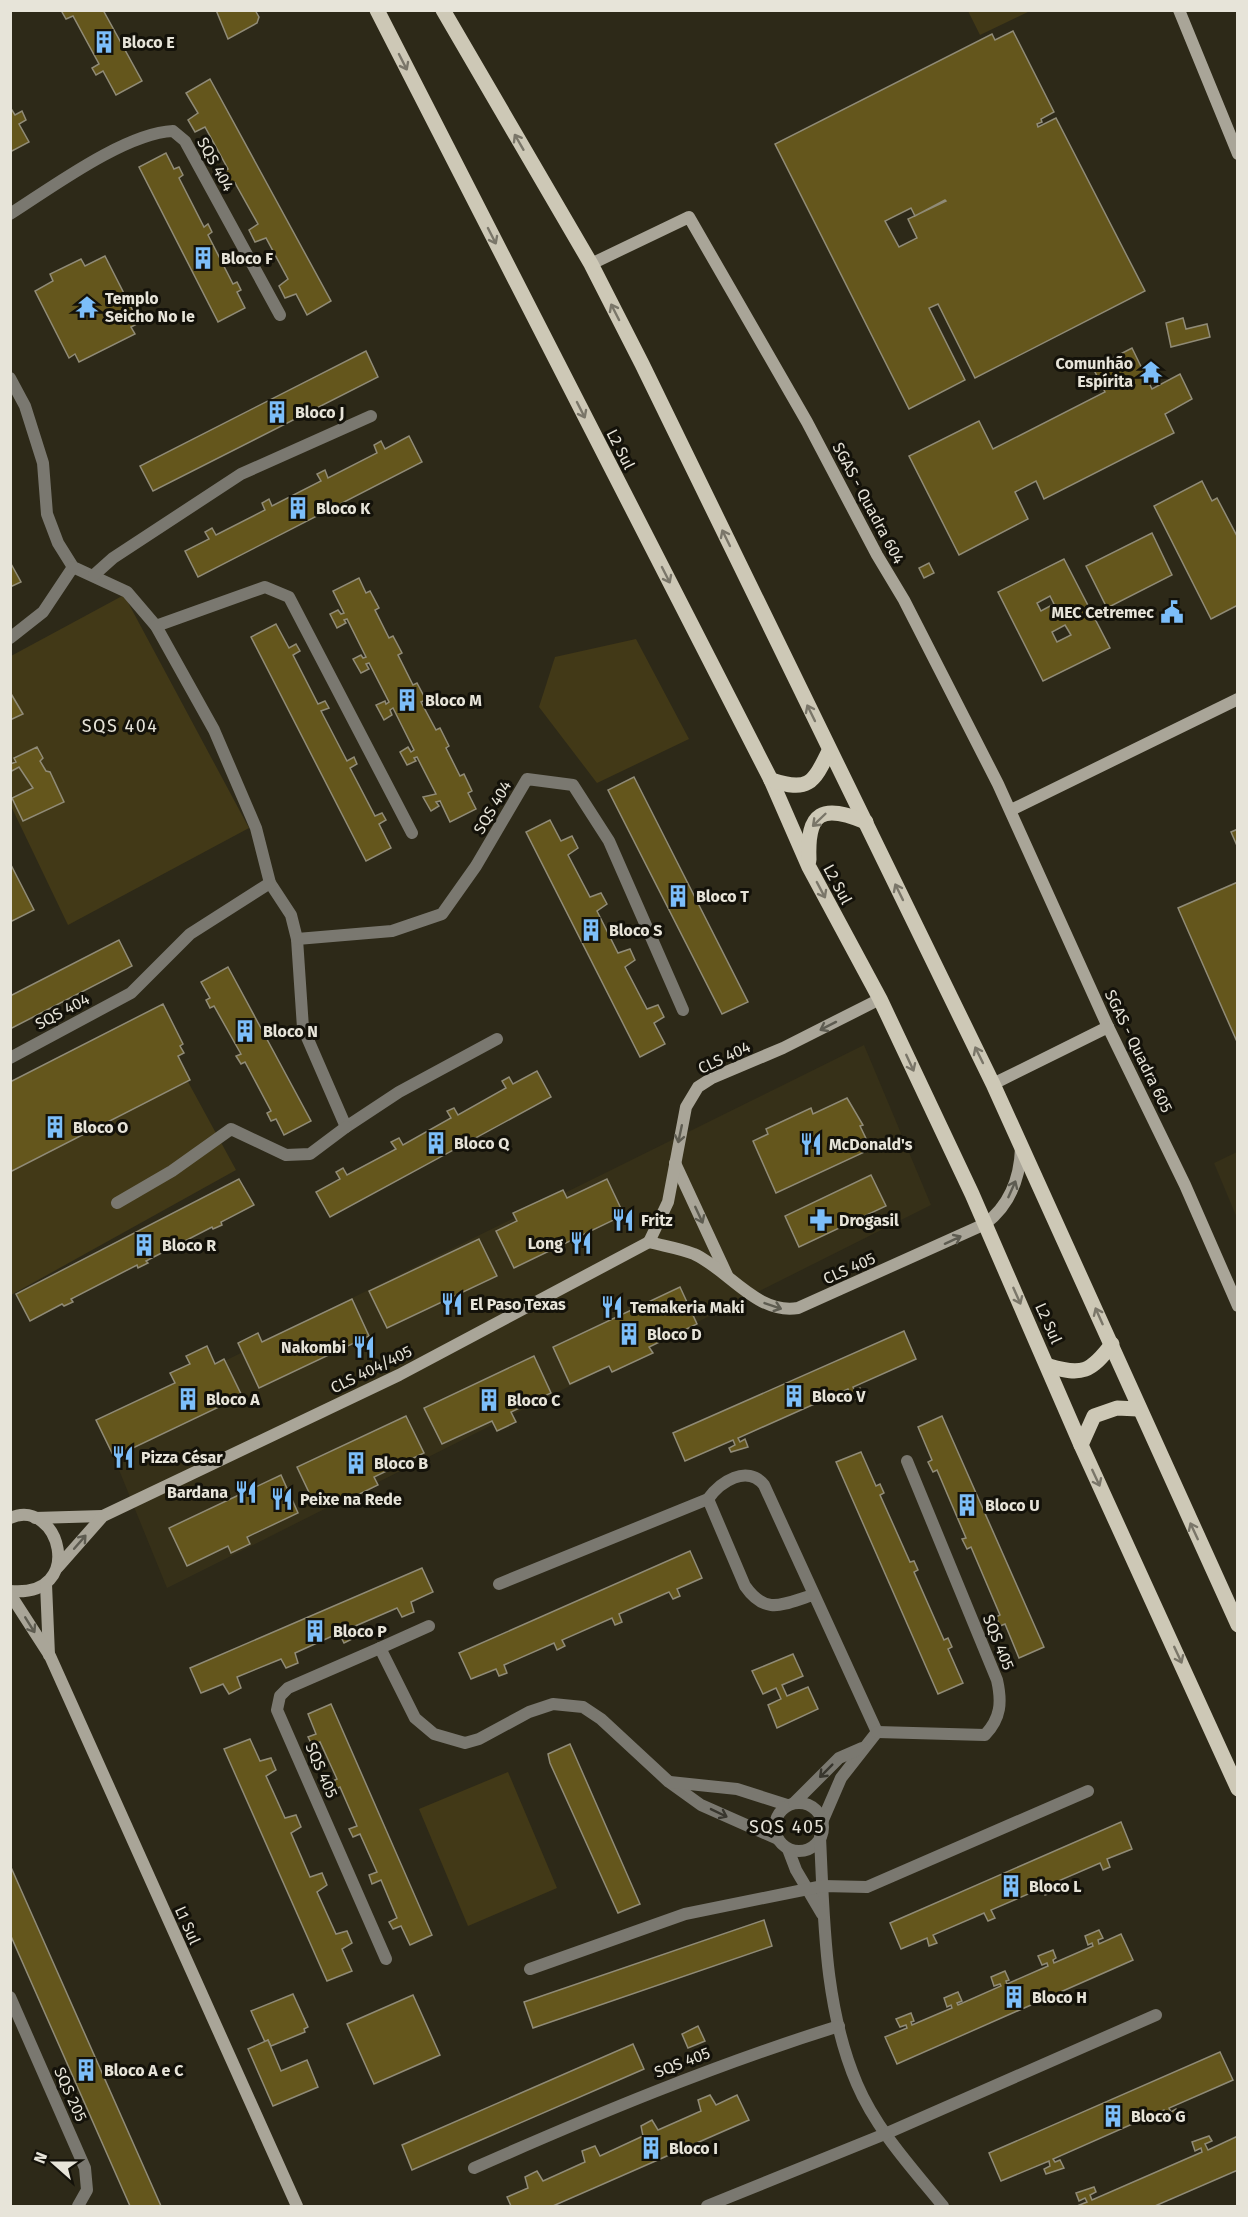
<svg xmlns="http://www.w3.org/2000/svg" width="1248" height="2217" font-family="'Fira Sans',sans-serif">
<style>
.built{fill:#363018}
.green{fill:#423917}
.building{fill:#64561c;stroke:#908b77;stroke-width:1.5;fill-rule:evenodd}
.lines{fill:none;stroke-linecap:round;stroke-linejoin:round}
.street{stroke:#7a7870;stroke-width:12}
.secondary{stroke:#a9a598;stroke-width:12}
.primary{stroke:#cdc8b6;stroke-width:15}
.oneway{stroke:#7a7669}
.oneway2{stroke:#5e5c51}
.oneway3{stroke:#38362e}
.labels{text-anchor:middle;stroke-width:6;stroke-linejoin:round;paint-order:stroke}
.poi-label{font-size:16px;font-weight:bold;fill:#e7e4d9;stroke:#14120a;text-anchor:start}
.street-label{font-size:16px;fill:#e7e4d9;stroke:#14120a}
.neighbourhood-label{font-size:18px;letter-spacing:1.5px;fill:#e7e4d9;stroke:#14120a}
</style>
<rect width="100%" height="100%" fill="#2d2918"/>
<g class="built">
<polygon points="864,1045 931,1205 167,1588 117,1465 97,1424"/>
<polygon points="1237,1152 1237,1218 1214,1163"/>
</g>
<g class="green">
<polygon points="968,11 1030,11 980,35"/>
<polygon points="124,595 249,828 68,925 11,806 11,656"/>
<polygon points="636,639 689,739 597,783 539,707 555,657"/>
<polygon points="181,1069 236,1170 11,1295 10,1163"/>
<polygon points="508,1772 557,1888 468,1926 419,1809"/>
</g>
<g class="building">
<polygon points="65,10 103,10 142,81 116,95 103,71 96,75 92,68 99,64 73,16 66,19 62,12"/>
<polygon points="216,10 255,10 259,17 257,23 228,39"/>
<path d="M1013 31 1054 112 1041 119 1042 122 1037 124 1038 127 1056 118 1145 291 975 378 938 304 929 308 965 380 909 409 775 144 992 34 995 40ZM945 200 946 201 908 219 917 238 899 247 885 221 911 208 915 216Z"/>
<polygon points="210,79 331,301 307,315 296,294 285,298 279,286 288,279 266,238 255,242 249,230 258,224 235,183 225,187 218,175 228,169 205,127 195,132 188,120 198,113 186,93"/>
<polygon points="10,107 15,115 22,111 26,120 19,124 29,142 10,152"/>
<polygon points="166,153 174,169 179,167 183,175 179,178 204,227 208,224 212,232 208,235 233,284 237,282 241,290 237,292 245,308 218,322 139,167"/>
<polygon points="105,256 139,323 131,327 135,334 79,362 75,354 69,358 35,291 53,281 50,274 81,259 85,266"/>
<polygon points="1183,318 1186,329 1207,324 1210,337 1171,347 1166,323"/>
<polygon points="1132,348 1152,389 1180,374 1192,399 1165,414 1174,433 1044,499 1036,481 1015,492 1028,519 959,555 909,456 979,421 993,449 1105,392 1093,368"/>
<polygon points="366,351 378,377 153,491 140,466"/>
<polygon points="409,436 422,462 198,577 185,551 209,539 205,532 212,528 216,535 265,510 262,503 269,499 272,506 321,481 317,474 325,470 328,478 377,453 374,445 381,441 385,449"/>
<polygon points="1202,481 1212,501 1217,498 1238,538 1238,605 1211,619 1154,506"/>
<polygon points="1152,533 1172,575 1107,608 1086,566"/>
<path d="M1064 559 1110 648 1043 681 998 592ZM1050 596 1054 604 1041 611 1037 603ZM1065 625 1071 635 1057 642 1052 632Z"/>
<polygon points="10,562 21,582 10,587"/>
<polygon points="929,563 934,573 924,578 919,568"/>
<polygon points="359,578 366,593 370,591 379,608 375,610 389,638 393,636 402,653 398,655 413,685 417,683 426,700 421,702 436,730 440,728 449,746 446,748 460,776 464,774 472,791 468,793 476,809 450,822 440,801 436,802 439,806 431,811 423,797 436,794 417,757 414,758 416,761 407,765 400,752 408,747 411,752 414,750 393,708 390,710 392,715 384,720 376,705 385,701 386,704 389,702 369,663 366,664 369,669 361,673 353,659 361,655 363,658 366,657 347,619 344,620 346,623 337,628 330,614 338,610 341,614 344,613 333,591"/>
<polygon points="276,624 289,648 296,644 300,651 293,655 318,704 325,701 329,708 321,711 347,761 354,757 357,764 350,768 375,816 382,813 386,820 379,824 391,848 366,861 251,637"/>
<polygon points="10,692 23,714 10,720"/>
<polygon points="37,747 43,758 40,761 46,771 50,772 64,802 23,821 12,798 33,788 19,767 10,772 10,764 16,762 14,758"/>
<polygon points="634,777 748,1002 722,1014 608,790"/>
<polygon points="550,820 561,841 572,836 578,848 568,855 590,897 601,893 607,904 597,911 618,953 630,949 635,960 625,967 647,1009 658,1005 664,1017 654,1023 665,1044 640,1057 526,832"/>
<polygon points="1238,829 1238,848 1231,832"/>
<polygon points="10,863 34,910 10,922"/>
<polygon points="1238,882 1238,1044 1178,908"/>
<polygon points="119,940 132,966 10,1029 10,996"/>
<polygon points="228,967 311,1121 284,1135 276,1119 271,1121 267,1113 271,1111 245,1062 241,1064 236,1056 241,1054 214,1006 210,1008 206,1000 210,998 201,982"/>
<polygon points="163,1004 183,1044 180,1046 184,1053 178,1056 190,1080 10,1172 10,1082"/>
<polygon points="537,1071 551,1097 330,1217 316,1192 340,1179 336,1172 343,1168 347,1175 396,1149 391,1142 399,1138 403,1145 451,1118 447,1111 454,1108 458,1115 506,1088 502,1081 509,1077 513,1084"/>
<polygon points="847,1098 863,1125 860,1126 871,1149 776,1193 753,1141 768,1134 766,1129 811,1108 813,1114"/>
<polygon points="871,1175 886,1206 799,1247 785,1216"/>
<polygon points="239,1179 254,1205 221,1222 222,1225 213,1229 212,1227 146,1261 148,1263 138,1268 137,1265 71,1299 73,1302 64,1306 62,1304 30,1321 16,1294"/>
<polygon points="607,1179 624,1215 514,1268 496,1231 517,1221 513,1213 563,1190 567,1198"/>
<polygon points="479,1239 497,1276 387,1328 369,1291"/>
<polygon points="680,1287 697,1324 649,1347 653,1353 612,1372 609,1366 570,1384 553,1347"/>
<polygon points="352,1299 369,1336 259,1388 238,1343 258,1333 262,1342"/>
<polygon points="904,1331 916,1359 853,1387 855,1391 860,1388 864,1396 847,1402 845,1397 850,1394 848,1389 738,1438 740,1442 745,1439 748,1447 731,1452 729,1448 735,1445 733,1440 685,1461 673,1433"/>
<polygon points="207,1346 215,1364 224,1359 242,1396 114,1457 96,1420 175,1383 170,1373 190,1364 186,1356"/>
<polygon points="534,1356 551,1393 511,1412 516,1422 497,1431 492,1421 442,1444 424,1408"/>
<polygon points="406,1416 424,1453 374,1477 378,1485 339,1504 335,1496 315,1505 297,1467"/>
<polygon points="942,1416 1044,1647 1019,1658 1005,1624 1000,1626 996,1617 1000,1615 971,1547 967,1549 962,1539 966,1538 937,1470 933,1472 928,1462 932,1460 918,1427"/>
<polygon points="861,1452 876,1486 880,1484 884,1493 880,1495 910,1562 914,1561 918,1570 914,1572 944,1640 948,1638 952,1647 948,1649 963,1683 938,1694 836,1462"/>
<polygon points="281,1475 298,1513 247,1537 250,1544 231,1553 228,1546 187,1566 169,1528"/>
<polygon points="690,1551 702,1578 677,1589 680,1596 673,1599 669,1592 619,1614 622,1622 615,1625 612,1618 562,1640 565,1646 557,1650 554,1643 504,1665 507,1673 499,1676 496,1669 471,1679 459,1653"/>
<polygon points="422,1568 433,1592 411,1602 414,1612 402,1617 397,1608 353,1627 356,1637 344,1643 339,1633 295,1653 298,1663 286,1668 281,1659 237,1677 241,1688 229,1694 223,1684 201,1693 190,1668"/>
<polygon points="793,1654 803,1676 782,1685 787,1696 808,1687 818,1709 777,1728 768,1705 781,1699 776,1688 763,1694 752,1671"/>
<polygon points="331,1704 432,1935 410,1945 401,1926 393,1929 389,1922 397,1918 381,1880 372,1884 369,1875 377,1872 360,1834 353,1837 349,1829 357,1826 340,1787 332,1791 328,1783 337,1779 320,1742 312,1745 308,1737 316,1734 308,1714"/>
<polygon points="250,1739 260,1761 271,1758 276,1770 266,1776 285,1818 296,1815 301,1827 291,1833 310,1877 322,1873 327,1885 317,1892 336,1934 347,1931 352,1943 342,1949 352,1971 327,1981 224,1749"/>
<polygon points="570,1744 640,1904 618,1913 550,1763 548,1754"/>
<polygon points="1121,1822 1132,1849 1107,1859 1110,1867 1103,1870 1100,1863 1049,1885 1053,1892 1045,1895 1042,1888 991,1910 995,1918 988,1921 984,1913 933,1935 937,1943 929,1946 927,1938 901,1949 890,1923"/>
<polygon points="10,1865 161,2206 130,2206 10,1934"/>
<polygon points="764,1920 772,1946 533,2028 524,2002"/>
<polygon points="1099,1930 1103,1938 1098,1940 1099,1944 1121,1934 1133,1960 897,2064 885,2037 907,2028 906,2025 900,2027 896,2019 911,2013 914,2021 911,2022 912,2025 940,2013 952,2008 951,2005 947,2007 944,1998 958,1992 962,2001 957,2003 958,2005 1001,1986 1000,1984 994,1986 991,1977 1005,1971 1009,1980 1006,1981 1007,1984 1048,1966 1047,1963 1042,1965 1038,1956 1053,1950 1056,1958 1053,1960 1054,1963 1093,1946 1092,1943 1088,1945 1085,1936"/>
<polygon points="293,1994 308,2027 304,2029 305,2032 271,2046 268,2040 265,2042 251,2011"/>
<polygon points="413,1995 440,2055 374,2084 347,2024"/>
<polygon points="698,2026 705,2041 688,2048 682,2034"/>
<polygon points="268,2040 281,2071 307,2060 318,2087 273,2106 248,2049"/>
<polygon points="633,2044 644,2069 412,2170 402,2145"/>
<polygon points="1220,2052 1233,2080 1169,2108 1171,2112 1176,2109 1180,2117 1162,2123 1160,2118 1166,2115 1164,2110 1053,2159 1055,2162 1060,2160 1064,2168 1046,2174 1044,2169 1050,2166 1049,2161 1001,2181 989,2153"/>
<polygon points="710,2095 716,2105 737,2095 749,2120 553,2206 511,2206 507,2197 528,2188 525,2177 537,2171 543,2181 585,2162 582,2151 595,2146 600,2156 643,2136 641,2126 652,2120 658,2130 701,2111 698,2100"/>
<polygon points="1209,2136 1212,2141 1205,2144 1208,2150 1238,2136 1238,2170 1155,2206 1077,2206 1087,2202 1085,2198 1079,2201 1076,2193 1094,2187 1096,2192 1090,2195 1092,2200 1202,2152 1201,2148 1195,2151 1192,2142"/>
</g>
<g class="lines">
<g class="street">
<path d="M10 214C51 188 125 133 173 131L185 141 280 315"/>
<polyline points="10,378 25,406 43,463 47,514 58,543 73,567 127,592 156,626 214,730 256,828 270,883 291,915 297,939 303,1028 346,1127 399,1092 497,1039"/>
<polyline points="94,575 113,558 241,474 371,416"/>
<polyline points="156,626 265,587 289,597 412,833"/>
<polyline points="10,638 43,612 73,567"/>
<polyline points="297,939 392,931 442,914 476,866 527,779 573,785 609,841 683,1010"/>
<polyline points="10,1058 131,993 190,934 270,883"/>
<polyline points="117,1203 172,1171 231,1129 286,1155 310,1154 346,1127"/>
<path d="M708 1499 745 1586C766 1616 783 1604 813 1595"/>
<path d="M499 1584 708 1499C720 1482 747 1464 764 1485L877 1732 841 1778 822 1822"/>
<polyline points="429,1626 380,1648 415,1718 434,1734 465,1743 479,1739 529,1712 553,1704 583,1707 601,1719 669,1782 701,1805 778,1839"/>
<polyline points="380,1648 288,1688 280,1696 277,1710 386,1959"/>
<path d="M877 1732 985 1735C1001 1718 1002 1702 997 1680L907 1461"/>
<polyline points="670,1782 737,1789 787,1805"/>
<circle cx="799" cy="1827" r="24"/>
<polyline points="794,1803 839,1758 862,1748"/>
<path d="M820 1837C824 1919 824 2007 857 2084 876 2129 912 2168 943 2206"/>
<polyline points="788,1849 796,1870 822,1914"/>
<polyline points="530,1969 685,1914 823,1886 867,1887 1088,1791"/>
<polyline points="10,1997 85,2168 87,2190 78,2206"/>
<path d="M474 2168C594 2115 714 2065 839 2026"/>
<polyline points="707,2206 885,2134 1156,2015"/>
</g>
<g class="secondary">
<polyline points="1179,10 1238,154"/>
<polyline points="591,264 689,217 807,422 877,555 904,600 998,784 1108,1027 1185,1185 1238,1306"/>
<polyline points="1011,810 1238,699"/>
<polyline points="993,1084 1108,1027"/>
<polyline points="675,1163 727,1275"/>
<path d="M649 1242C664 1246 679 1248 694 1254 729 1270 757 1315 798 1308L985 1224C1010 1205 1020 1178 1021 1148"/>
<polyline points="649,1242 668,1202 686,1107 698,1087 712,1078 783,1048 880,999"/>
<path d="M10 1518C59 1496 88 1598 10 1591"/>
<polyline points="35,1518 103,1516"/>
<polyline points="58,1567 103,1516 399,1375 649,1242"/>
<polyline points="46,1584 49,1655"/>
<polyline points="10,1594 50,1656 297,2206"/>
</g>
<g class="primary">
<polyline points="377,10 771,780 809,867 880,999 972,1194 1081,1445 1238,1789"/>
<polyline points="443,10 591,264 642,364 993,1084 1238,1625"/>
<path d="M771 780C808 792 813 784 829 751"/>
<path d="M809 860C807 811 822 804 866 822"/>
<path d="M1049 1366C1082 1376 1091 1372 1112 1344"/>
<polyline points="1081,1445 1094,1416 1117,1408 1138,1409"/>
</g>
</g>
<defs><path id="oneway-shaft" d="M-6 0H5M1.5-3L5.5 0L1.5 3" fill="none" stroke-width="1.6" stroke-linecap="round" stroke-linejoin="round" transform="scale(1.5)"/></defs>
<g class="oneway">
<use href="#oneway-shaft" transform="translate(403 62) rotate(63)"/>
<use href="#oneway-shaft" transform="translate(519 142) rotate(-120)"/>
<use href="#oneway-shaft" transform="translate(492 236) rotate(63)"/>
<use href="#oneway-shaft" transform="translate(615 312) rotate(-117)"/>
<use href="#oneway-shaft" transform="translate(581 410) rotate(63)"/>
<use href="#oneway-shaft" transform="translate(726 538) rotate(-116)"/>
<use href="#oneway-shaft" transform="translate(666 575) rotate(63)"/>
<use href="#oneway-shaft" transform="translate(811 713) rotate(-116)"/>
<use href="#oneway-shaft" transform="translate(819 820) rotate(136)"/>
<use href="#oneway-shaft" transform="translate(821 890) rotate(62)"/>
<use href="#oneway-shaft" transform="translate(899 892) rotate(-116)"/>
<use href="#oneway-shaft" transform="translate(979 1055) rotate(-116)"/>
<use href="#oneway-shaft" transform="translate(910 1063) rotate(65)"/>
<use href="#oneway-shaft" transform="translate(1017 1296) rotate(66)"/>
<use href="#oneway-shaft" transform="translate(1099 1316) rotate(-114)"/>
<use href="#oneway-shaft" transform="translate(1096 1478) rotate(65)"/>
<use href="#oneway-shaft" transform="translate(1194 1531) rotate(-115)"/>
<use href="#oneway-shaft" transform="translate(1178 1655) rotate(65)"/>
</g>
<g class="oneway2">
<use href="#oneway-shaft" transform="translate(828 1026) rotate(153)"/>
<use href="#oneway-shaft" transform="translate(680 1134) rotate(102)"/>
<use href="#oneway-shaft" transform="translate(1012 1189) rotate(-66)"/>
<use href="#oneway-shaft" transform="translate(699 1215) rotate(65)"/>
<use href="#oneway-shaft" transform="translate(953 1240) rotate(-25)"/>
<use href="#oneway-shaft" transform="translate(773 1306) rotate(19)"/>
<use href="#oneway-shaft" transform="translate(80 1542) rotate(-49)"/>
<use href="#oneway-shaft" transform="translate(30 1625) rotate(58)"/>
</g>
<g class="oneway3">
<use href="#oneway-shaft" transform="translate(826 1771) rotate(135)"/>
<use href="#oneway-shaft" transform="translate(719 1813) rotate(26)"/>
</g>
<defs>
<g id="building-bare" transform="scale(1.8)"><path d="M-4-6H4V6H1V3H-1V6H-4ZM-2.5-4.3h1.7v1.8h-1.7ZM.8-4.3h1.7v1.8H.8ZM-2.5-1h1.7V.8h-1.7ZM.8-1h1.7V.8H.8Z" fill="#7cbef9" stroke="#14120a" stroke-width="2.5" paint-order="stroke"/></g>
<g id="temple-bare" transform="scale(1.8)"><path d="M0-6L5-2H3V0L6.5 2.5H4V6H1.5V3h-3V6H-4V2.5H-6.5L-3 0V-2H-5Z" fill="#7cbef9" stroke="#14120a" stroke-width="2.5" paint-order="stroke"/></g>
<g id="civic-bare" transform="scale(1.8)"><path d="M-.6-6.5H3V-4.5H.6V-3L4-1V1h2V6H-6V1h2V-1L-.6-3ZM-1.2 2.5V6h2.4V2.5Z" fill="#7cbef9" stroke="#14120a" stroke-width="2.5" paint-order="stroke"/></g>
<g id="restaurant-bare" transform="scale(1.8)"><path d="M-5-6h1v4h1v-4h1v4h1v-4h1v5L-1.5 .5V6h-2V.5L-5-1ZM5-6V6H3V1.5H1.5Q1.5-4 5-6Z" fill="#7cbef9" stroke="#14120a" stroke-width="2.5" paint-order="stroke"/></g>
<g id="pharmacy-bare" transform="scale(1.8)"><path d="M-2-6h4v4h4v4h-4v4h-4v-4h-4v-4h4Z" fill="#7cbef9" stroke="#14120a" stroke-width="2.5" paint-order="stroke"/></g>
</defs>
<g fill-rule="evenodd">
<use href="#building-bare" x="104" y="42"/>
<use href="#building-bare" x="203" y="258"/>
<use href="#temple-bare" x="87" y="307"/>
<use href="#temple-bare" x="1151" y="372"/>
<use href="#building-bare" x="277" y="412"/>
<use href="#building-bare" x="298" y="508"/>
<use href="#civic-bare" x="1172" y="612"/>
<use href="#building-bare" x="407" y="700"/>
<use href="#building-bare" x="678" y="896"/>
<use href="#building-bare" x="591" y="930"/>
<use href="#building-bare" x="245" y="1031"/>
<use href="#building-bare" x="55" y="1127"/>
<use href="#building-bare" x="436" y="1143"/>
<use href="#restaurant-bare" x="811" y="1144"/>
<use href="#restaurant-bare" x="623" y="1220"/>
<use href="#pharmacy-bare" x="821" y="1220"/>
<use href="#restaurant-bare" x="581" y="1243"/>
<use href="#building-bare" x="144" y="1245"/>
<use href="#restaurant-bare" x="452" y="1304"/>
<use href="#restaurant-bare" x="612" y="1307"/>
<use href="#building-bare" x="629" y="1334"/>
<use href="#restaurant-bare" x="364" y="1347"/>
<use href="#building-bare" x="794" y="1396"/>
<use href="#building-bare" x="188" y="1399"/>
<use href="#building-bare" x="489" y="1400"/>
<use href="#restaurant-bare" x="123" y="1457"/>
<use href="#building-bare" x="356" y="1463"/>
<use href="#restaurant-bare" x="246" y="1492"/>
<use href="#restaurant-bare" x="282" y="1499"/>
<use href="#building-bare" x="967" y="1505"/>
<use href="#building-bare" x="315" y="1631"/>
<use href="#building-bare" x="1011" y="1886"/>
<use href="#building-bare" x="1014" y="1997"/>
<use href="#building-bare" x="86" y="2070"/>
<use href="#building-bare" x="1113" y="2116"/>
<use href="#building-bare" x="651" y="2148"/>
</g>
<g class="labels">
<g class="poi-label">
<text x="122" y="48">Bloco E</text>
<text x="221" y="264">Bloco F</text>
<text x="105" y="304">Templo<tspan x="105" dy="18">Seicho No Ie</tspan></text>
<text x="1133" y="369" text-anchor="end">Comunhão<tspan x="1133" dy="18">Espírita</tspan></text>
<text x="295" y="418">Bloco J</text>
<text x="316" y="514">Bloco K</text>
<text x="1154" y="618" text-anchor="end">MEC Cetremec</text>
<text x="425" y="706">Bloco M</text>
<text x="696" y="902">Bloco T</text>
<text x="609" y="936">Bloco S</text>
<text x="263" y="1037">Bloco N</text>
<text x="73" y="1133">Bloco O</text>
<text x="454" y="1149">Bloco Q</text>
<text x="829" y="1150">McDonald's</text>
<text x="641" y="1226">Fritz</text>
<text x="839" y="1226">Drogasil</text>
<text x="563" y="1249" text-anchor="end">Long</text>
<text x="162" y="1251">Bloco R</text>
<text x="470" y="1310">El Paso Texas</text>
<text x="630" y="1313">Temakeria Maki</text>
<text x="647" y="1340">Bloco D</text>
<text x="346" y="1353" text-anchor="end">Nakombi</text>
<text x="812" y="1402">Bloco V</text>
<text x="206" y="1405">Bloco A</text>
<text x="507" y="1406">Bloco C</text>
<text x="141" y="1463">Pizza César</text>
<text x="374" y="1469">Bloco B</text>
<text x="228" y="1498" text-anchor="end">Bardana</text>
<text x="300" y="1505">Peixe na Rede</text>
<text x="985" y="1511">Bloco U</text>
<text x="333" y="1637">Bloco P</text>
<text x="1029" y="1892">Bloco L</text>
<text x="1032" y="2003">Bloco H</text>
<text x="104" y="2076">Bloco A e C</text>
<text x="1131" y="2122">Bloco G</text>
<text x="669" y="2154">Bloco I</text>
</g>
<g class="street-label">
<text transform="translate(216 164) rotate(61)" y="6">SQS 404</text>
<text transform="translate(621 449) rotate(63)" y="6">L2 Sul</text>
<text transform="translate(869 503) rotate(62)" y="6">SGAS - Quadra 604</text>
<text transform="translate(492 807) rotate(-60)" y="6">SQS 404</text>
<text transform="translate(838 884) rotate(62)" y="6">L2 Sul</text>
<text transform="translate(62 1011) rotate(-28)" y="6">SQS 404</text>
<text transform="translate(1139 1051) rotate(64)" y="6">SGAS - Quadra 605</text>
<text transform="translate(724 1057) rotate(-25)" y="6">CLS 404</text>
<text transform="translate(849 1268) rotate(-24)" y="6">CLS 405</text>
<text transform="translate(1049 1323) rotate(66)" y="6">L2 Sul</text>
<text transform="translate(371 1369) rotate(-26)" y="6">CLS 404/405</text>
<text transform="translate(999 1642) rotate(68)" y="6">SQS 405</text>
<text transform="translate(322 1770) rotate(67)" y="6">SQS 405</text>
<text transform="translate(188 1925) rotate(66)" y="6">L1 Sul</text>
<text transform="translate(682 2062) rotate(-21)" y="6">SQS 405</text>
<text transform="translate(71 2094) rotate(66)" y="6">SQS 205</text>
</g>
<g class="neighbourhood-label">
<text x="120" y="732">SQS 404</text>
<text x="787" y="1833">SQS 405</text>
</g>
</g>
<rect width="1248" height="2217" fill="none" stroke="#e7e4d9" stroke-width="24"/>
<g transform="translate(54 2163) rotate(291)" stroke="#14120a" stroke-width="4.5" paint-order="stroke">
<path d="M0-4.5L10 22L0 15L-10 22Z" fill="#e7e4d9"/>
<text y="-9" font-size="16" font-weight="bold" text-anchor="middle" fill="#e7e4d9">N</text>
</g>
</svg>
